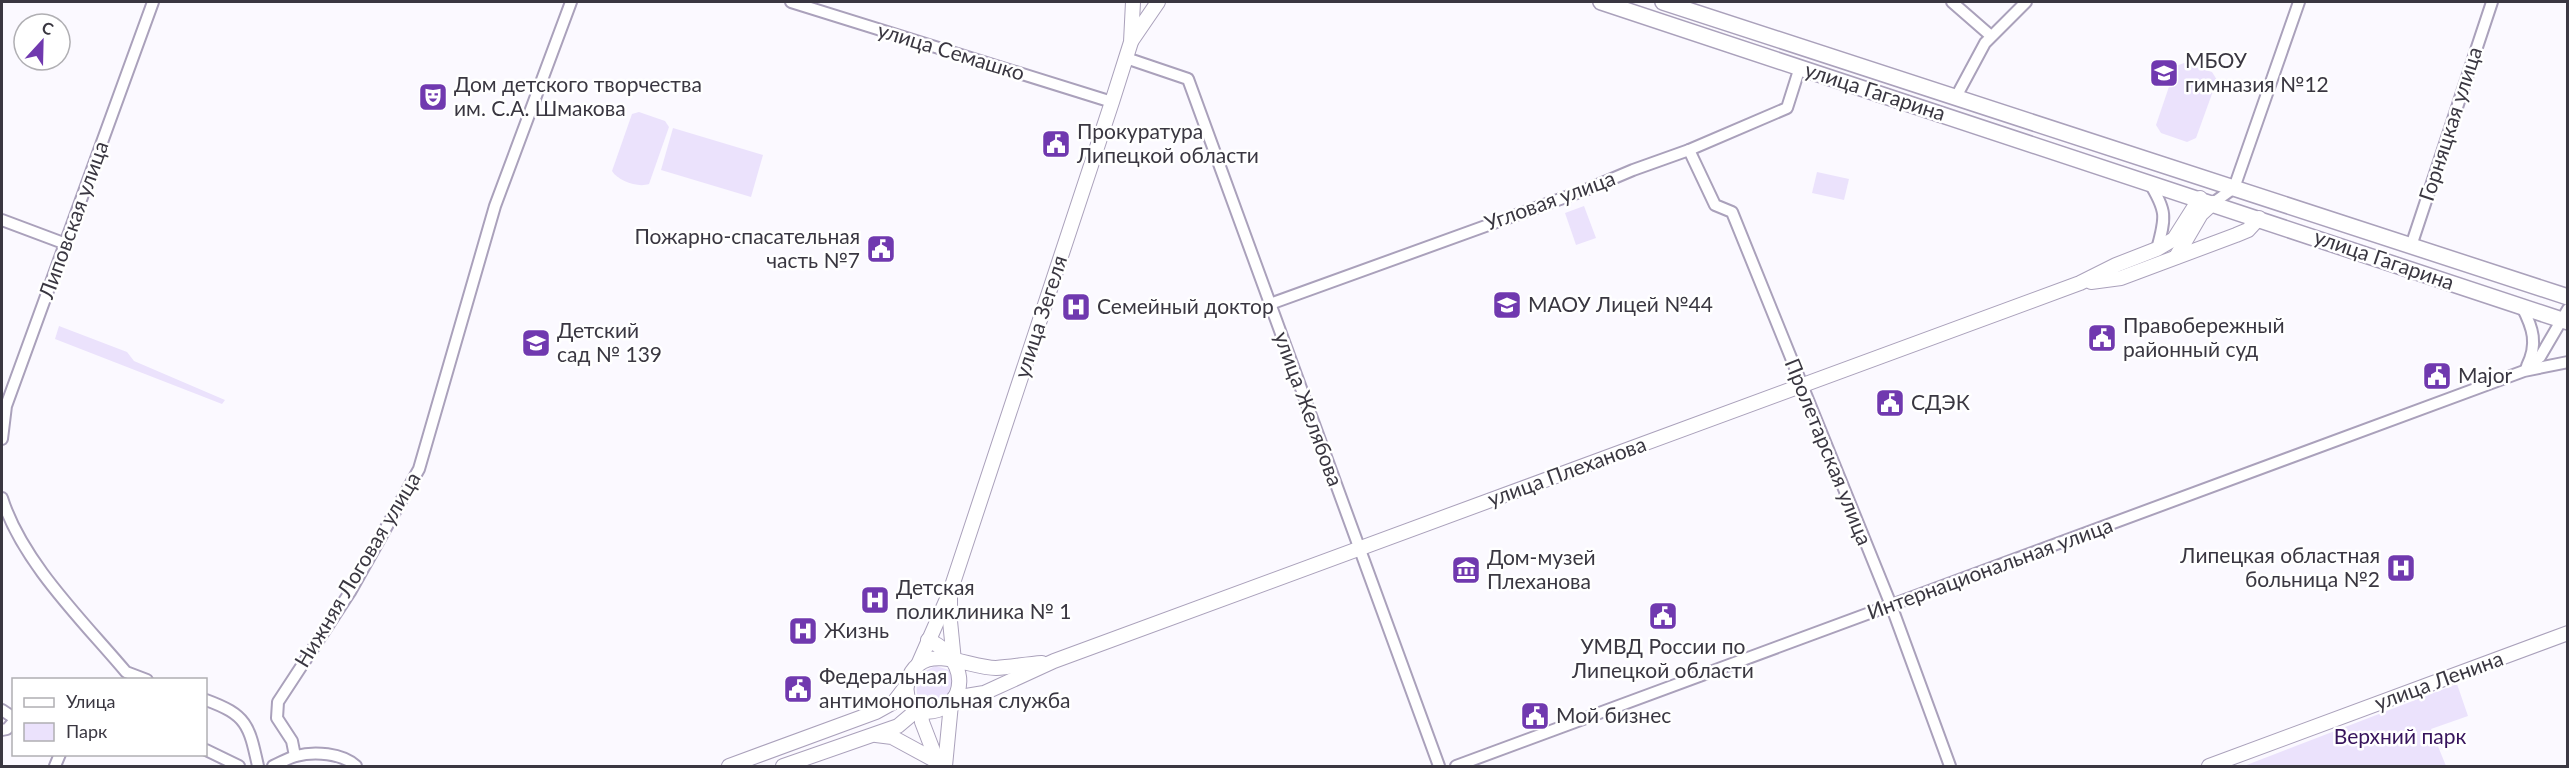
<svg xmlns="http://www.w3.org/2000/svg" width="2569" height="768" font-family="Lato,sans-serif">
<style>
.green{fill:#ebe2fc}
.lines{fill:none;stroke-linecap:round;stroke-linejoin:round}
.street-casing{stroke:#aaa1bb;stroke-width:14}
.secondary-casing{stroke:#aaa1bb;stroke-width:16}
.primary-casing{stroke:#aaa1bb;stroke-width:18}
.street{stroke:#fff;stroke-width:10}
.secondary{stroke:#fff;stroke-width:14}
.primary{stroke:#fff;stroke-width:15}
.labels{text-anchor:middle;stroke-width:5;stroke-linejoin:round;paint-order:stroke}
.street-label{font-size:21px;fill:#3a3741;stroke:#fff}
.poi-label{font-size:21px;fill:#3a3741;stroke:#fff;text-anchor:start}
.park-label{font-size:21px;fill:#37145c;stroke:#fff}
</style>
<rect width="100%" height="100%" fill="#fbf9ff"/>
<g class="green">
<polygon points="2184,63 2212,72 2217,80 2196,138 2187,142 2161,133 2156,125 2176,66"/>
<path d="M639 112 665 121 669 127 649 184C638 188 618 181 612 171L632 114Z"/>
<polygon points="673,128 763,155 751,197 661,170"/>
<polygon points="1817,172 1849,179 1844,200 1812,193"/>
<polygon points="1584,206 1596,238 1576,245 1565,213"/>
<polygon points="59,326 127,352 134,361 225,400 222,404 55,339"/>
<path d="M936 666 949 670C958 688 943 704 925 704L918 698C913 683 922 670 936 666Z"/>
<polygon points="2457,684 2468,716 2431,729 2446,766 2244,766"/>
</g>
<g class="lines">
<g class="street-casing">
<g id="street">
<polyline points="791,2 1112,102"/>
<polyline points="1952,2 1991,36"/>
<polyline points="1126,58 1188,79 1439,766"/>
<polyline points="1956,97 1985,43 2026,2"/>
<polyline points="1689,150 1715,205 1732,212 1891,605 1950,766"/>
<path d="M2149 182C2167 211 2166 217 2157 249"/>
<polyline points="2213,203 2234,188 2299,2"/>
<polyline points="2,220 66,244"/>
<polyline points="2411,246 2492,2"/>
<polyline points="1270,304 1588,189 1633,170 1689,150 1787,108 1800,67"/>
<path d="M2522 307C2533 328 2538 344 2527 366"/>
<polyline points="2526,369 2540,357 2568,309"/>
<polyline points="2,439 6,406 153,2"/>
<path d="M2 498C22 562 83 621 126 672L147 680"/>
<path d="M206 700C247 715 249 725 258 766"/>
<polyline points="2,710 14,718"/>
<polyline points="2,730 7,729 14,721"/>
<polyline points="206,750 239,766"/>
<polyline points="295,756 292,741 277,718 278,702 350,592 419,469 495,206 571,2"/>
<polyline points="55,766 60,754"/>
<path d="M273 766C280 763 288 758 296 756 314 751 342 753 356 766"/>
<polyline points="1456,766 2524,371 2568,362"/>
</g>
</g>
<g class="secondary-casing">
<g id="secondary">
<polyline points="1132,40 1158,2"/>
<polyline points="2176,257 2201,214 2213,203"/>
<polyline points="2091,282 2121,278 2236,235 2248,230 2259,218"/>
<polyline points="950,597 950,621 954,661"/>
<path d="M928 640C953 651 970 678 951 704 908 730 894 684 919 664 938 649 973 668 996 668 1011 667 1027 664 1042 663"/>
<polyline points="918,665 950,592 1112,102 1131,42 1133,2"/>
<polyline points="954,698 984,693 1054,661 2080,283 2116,265 2157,249 2174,239 2200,198"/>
<polyline points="921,712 922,722 937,761"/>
<polyline points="876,735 892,737 938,762"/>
<polyline points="729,766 876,712 894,702 907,685"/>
<polyline points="783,766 898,726 917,710"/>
<polyline points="945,766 951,704"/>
<polyline points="2209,766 2568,633"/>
</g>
</g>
<g class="primary-casing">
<g id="primary">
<polyline points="1601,2 2568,322"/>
<polyline points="1663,2 2568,297"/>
</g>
</g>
<use href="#street" class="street"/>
<use href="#secondary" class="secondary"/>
<use href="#primary" class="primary"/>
</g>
<defs>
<g id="school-square" transform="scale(1.5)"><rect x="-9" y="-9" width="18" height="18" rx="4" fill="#7039af" stroke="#fff"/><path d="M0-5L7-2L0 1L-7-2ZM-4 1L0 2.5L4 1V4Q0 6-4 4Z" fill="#fff"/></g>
<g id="theatre-square" transform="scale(1.5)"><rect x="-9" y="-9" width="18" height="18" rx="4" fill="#7039af" stroke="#fff"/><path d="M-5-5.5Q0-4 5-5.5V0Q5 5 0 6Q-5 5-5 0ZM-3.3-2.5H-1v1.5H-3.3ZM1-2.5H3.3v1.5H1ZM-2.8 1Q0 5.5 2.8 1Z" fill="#fff"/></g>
<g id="civic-square" transform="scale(1.5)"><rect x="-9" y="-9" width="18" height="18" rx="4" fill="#7039af" stroke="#fff"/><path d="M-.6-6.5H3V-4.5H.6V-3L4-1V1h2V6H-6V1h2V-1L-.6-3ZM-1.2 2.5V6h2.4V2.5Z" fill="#fff"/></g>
<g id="hospital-square" transform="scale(1.5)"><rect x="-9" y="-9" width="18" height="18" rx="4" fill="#7039af" stroke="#fff"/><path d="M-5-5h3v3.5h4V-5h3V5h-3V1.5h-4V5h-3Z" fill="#fff"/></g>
<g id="museum-square" transform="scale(1.5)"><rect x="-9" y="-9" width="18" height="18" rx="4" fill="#7039af" stroke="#fff"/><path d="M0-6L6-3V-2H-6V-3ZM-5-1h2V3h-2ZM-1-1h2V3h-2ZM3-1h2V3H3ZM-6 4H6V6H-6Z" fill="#fff"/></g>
</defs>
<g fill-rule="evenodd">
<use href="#school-square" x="2164" y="73"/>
<use href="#theatre-square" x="433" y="97"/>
<use href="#civic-square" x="1056" y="144"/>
<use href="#civic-square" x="881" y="249"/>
<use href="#school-square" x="1507" y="305"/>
<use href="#hospital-square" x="1076" y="307"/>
<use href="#civic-square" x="2102" y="338"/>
<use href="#school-square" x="536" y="343"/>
<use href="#civic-square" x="2437" y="376"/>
<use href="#civic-square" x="1890" y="403"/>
<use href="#hospital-square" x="2401" y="568"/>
<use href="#museum-square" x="1466" y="570"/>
<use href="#hospital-square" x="875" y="600"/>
<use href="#civic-square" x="1663" y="616"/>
<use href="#hospital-square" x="803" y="631"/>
<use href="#civic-square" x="798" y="689"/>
<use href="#civic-square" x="1535" y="716"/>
</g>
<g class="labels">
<g class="street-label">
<text transform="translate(951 52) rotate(17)" y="7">улица Семашко</text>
<text transform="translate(1875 92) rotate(18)" y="7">улица Гагарина</text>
<text transform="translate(2451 124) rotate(-72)" y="7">Горняцкая улица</text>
<text transform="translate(1550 201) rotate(-20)" y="7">Угловая улица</text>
<text transform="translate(74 220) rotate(-70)" y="7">Липовская улица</text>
<text transform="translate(2384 260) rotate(19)" y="7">улица Гагарина</text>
<text transform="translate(1041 317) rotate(-72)" y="7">улица Зегеля</text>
<text transform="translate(1308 409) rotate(70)" y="7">улица Желябова</text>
<text transform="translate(1828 452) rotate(68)" y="7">Пролетарская улица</text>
<text transform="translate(1567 472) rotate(-20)" y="7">улица Плеханова</text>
<text transform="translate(1990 569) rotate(-20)" y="7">Интернациональная улица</text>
<text transform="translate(358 570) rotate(-59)" y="7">Нижняя Логовая улица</text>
<text transform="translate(2439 681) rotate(-20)" y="7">улица Ленина</text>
</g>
<g class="poi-label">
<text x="2185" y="68">МБОУ<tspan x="2185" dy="24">гимназия №12</tspan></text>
<text x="454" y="92">Дом детского творчества<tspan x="454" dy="24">им. С.А. Шмакова</tspan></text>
<text x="1077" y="139">Прокуратура<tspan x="1077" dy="24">Липецкой области</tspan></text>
<text x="860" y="244" text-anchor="end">Пожарно-спасательная<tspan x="860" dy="24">часть №7</tspan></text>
<text x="1528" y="312">МАОУ Лицей №44</text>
<text x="1097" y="314">Семейный доктор</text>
<text x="2123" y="333">Правобережный<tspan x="2123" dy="24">районный суд</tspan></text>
<text x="557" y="338">Детский<tspan x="557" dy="24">сад № 139</tspan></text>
<text x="2458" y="383">Major</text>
<text x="1911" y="410">СДЭК</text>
<text x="2380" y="563" text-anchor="end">Липецкая областная<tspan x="2380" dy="24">больница №2</tspan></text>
<text x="1487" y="565">Дом-музей<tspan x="1487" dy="24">Плеханова</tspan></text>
<text x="896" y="595">Детская<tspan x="896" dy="24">поликлиника № 1</tspan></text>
<text x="824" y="638">Жизнь</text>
<text x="1663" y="654" text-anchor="middle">УМВД России по<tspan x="1663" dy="24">Липецкой области</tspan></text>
<text x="819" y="684">Федеральная<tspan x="819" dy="24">антимонопольная служба</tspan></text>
<text x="1556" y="723">Мой бизнес</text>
</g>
<g class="park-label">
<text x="2400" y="744">Верхний парк</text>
</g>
</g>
<rect width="2569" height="768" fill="none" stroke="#3a3741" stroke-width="6"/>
<rect x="12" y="678" width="195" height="78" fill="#ffffff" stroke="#b0afb3" stroke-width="1.5"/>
<rect x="24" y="698" width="30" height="9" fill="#ffffff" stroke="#b0afb3" stroke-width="1.5"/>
<text x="66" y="708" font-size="18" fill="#3a3741">Улица</text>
<rect x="24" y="723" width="30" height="18" fill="#ebe2fc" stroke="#b0afb3" stroke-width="1.5"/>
<text x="66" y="738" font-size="18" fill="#3a3741">Парк</text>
<g transform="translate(42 42) rotate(22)"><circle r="28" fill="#ffffff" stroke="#b0afb3" stroke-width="1.5"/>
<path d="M0-4.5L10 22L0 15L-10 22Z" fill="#7039af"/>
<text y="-9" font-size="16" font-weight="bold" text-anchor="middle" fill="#3a3741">С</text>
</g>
</svg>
